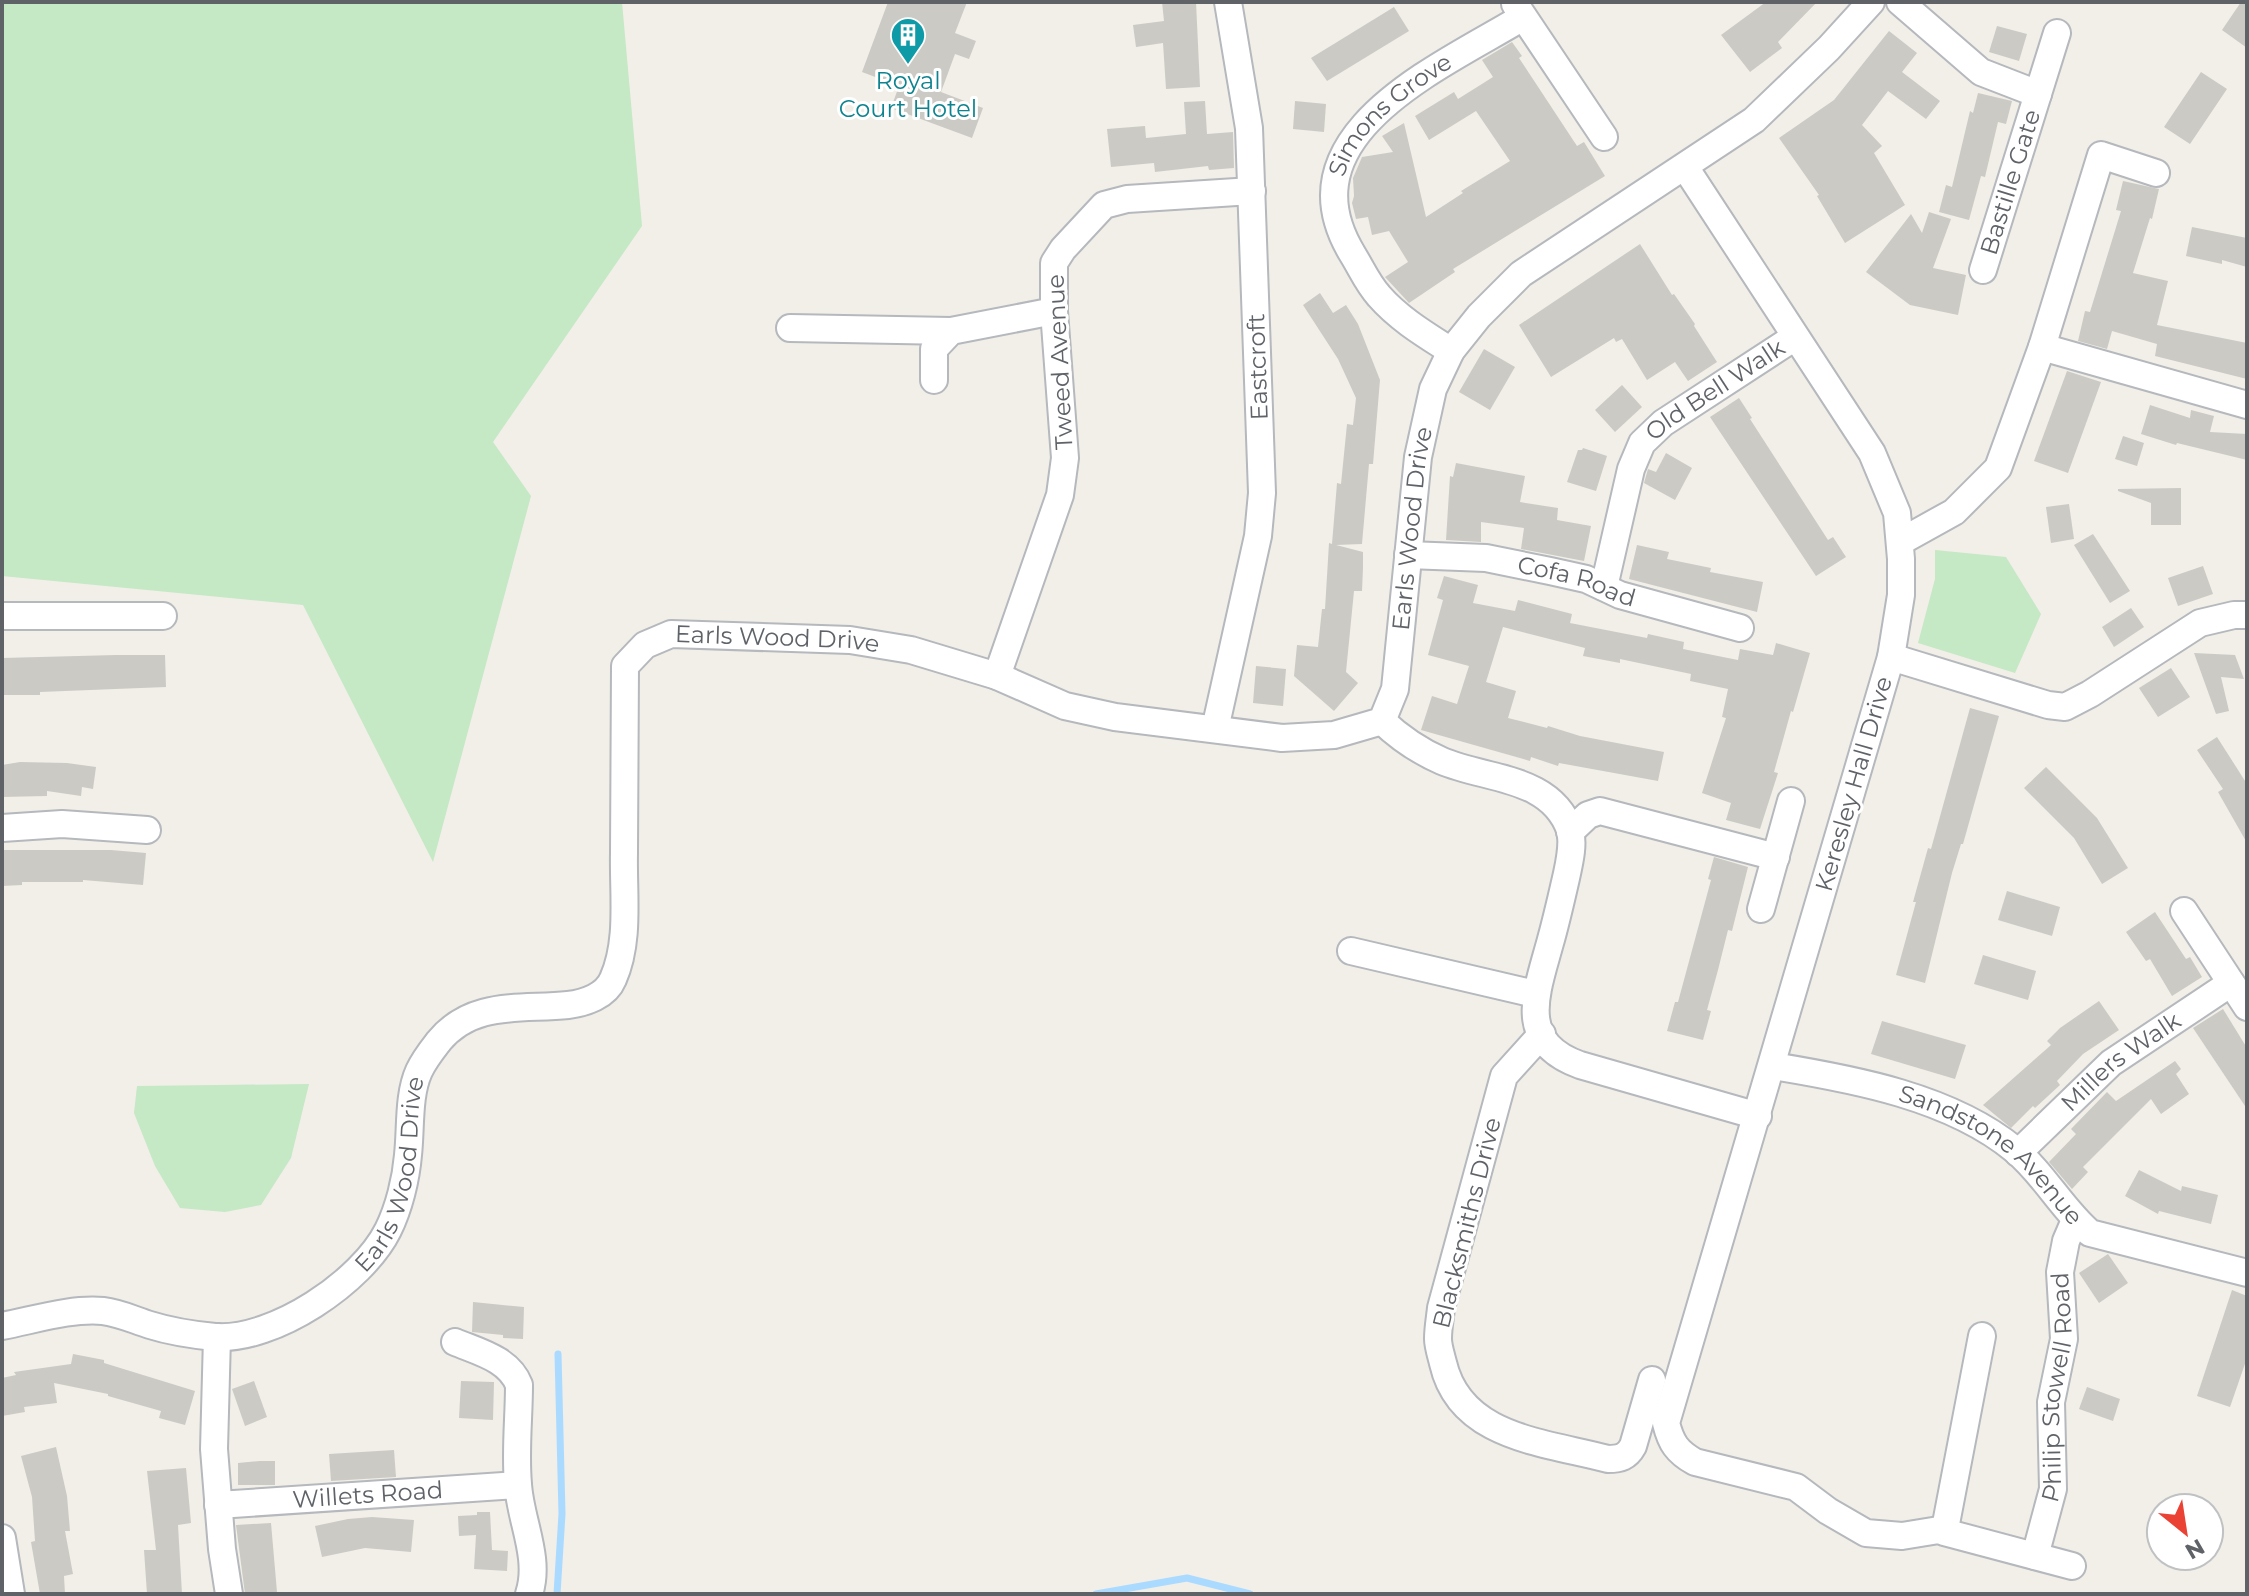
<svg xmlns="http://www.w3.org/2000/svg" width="2249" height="1596" font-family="Montserrat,sans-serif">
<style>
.green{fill:#c5e8c5}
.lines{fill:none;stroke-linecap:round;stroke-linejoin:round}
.stream{stroke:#aadaff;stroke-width:7}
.building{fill:#cccac5}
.street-casing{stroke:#b5b8bc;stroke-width:30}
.street{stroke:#fff;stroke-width:26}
.labels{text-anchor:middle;stroke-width:6;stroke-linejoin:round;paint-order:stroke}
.culture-label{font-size:24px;fill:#0d838f;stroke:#fff}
.street-label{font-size:24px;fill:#5f6368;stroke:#fff}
</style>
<rect width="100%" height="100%" fill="#f1efe8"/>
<g class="green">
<polygon points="2,2 622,2 642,226 493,442 531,496 433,862 303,605 2,576"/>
<polygon points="1935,550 2006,557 2041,614 2015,673 1918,643 1935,579"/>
<polygon points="309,1084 291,1158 261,1205 225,1212 180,1208 155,1166 134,1113 137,1086"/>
</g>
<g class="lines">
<g class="stream">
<polyline points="557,1594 562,1514 558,1354"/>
<polyline points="1096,1594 1187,1578 1250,1594"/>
</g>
</g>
<g class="building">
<polygon points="888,2 967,2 955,33 976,41 969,59 955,54 941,92 983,108 972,138 891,108 899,86 862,72"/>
<polygon points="1162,2 1196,2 1200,87 1166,89 1163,43 1136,47 1133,25 1164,21"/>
<polygon points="1766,2 1817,2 1778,42 1782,48 1750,72 1721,35"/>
<polygon points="2241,2 2247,2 2247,48 2222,30"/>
<polygon points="1394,7 1409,31 1327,81 1311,58"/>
<polygon points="1997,26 2027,34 2019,61 1989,52"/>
<polygon points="1889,31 1917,53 1902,72 1940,101 1926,119 1888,91 1862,125 1882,146 1874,153 1905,205 1845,243 1817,196 1819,195 1779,138 1834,100"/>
<polygon points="1512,42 1522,56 1519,58 1577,146 1584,142 1605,176 1453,269 1455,272 1409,303 1385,277 1408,262 1389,231 1372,235 1368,217 1356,219 1352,203 1354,196 1353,178 1362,157 1393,152 1382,136 1404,123 1426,217 1463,193 1461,191 1510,161 1476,111 1429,140 1415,116 1454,92 1458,99 1493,77 1482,60"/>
<polygon points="2201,72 2227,89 2190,144 2164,127"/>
<polygon points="1978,93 2012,101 2006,124 1998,122 1985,177 1981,176 1969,220 1939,212 1946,185 1952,187 1970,111 1973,113"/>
<polygon points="1205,101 1207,134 1233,132 1234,168 1209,170 1208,166 1155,172 1154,163 1111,167 1107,129 1145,126 1146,138 1186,134 1184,102"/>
<polygon points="1295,101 1326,104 1324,132 1293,129"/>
<polygon points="2123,181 2159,189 2152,219 2150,218 2133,273 2168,281 2157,325 2247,343 2247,379 2155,356 2157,344 2112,331 2107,349 2078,341 2085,311 2090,312 2121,211 2116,210"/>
<polygon points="1929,212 1951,219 1933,268 1966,275 1958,315 1910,305 1866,272 1911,214 1922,233"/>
<polygon points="2192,227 2247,238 2247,267 2222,260 2222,264 2186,256"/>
<polygon points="1640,244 1672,295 1674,294 1695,324 1694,326 1717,362 1688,381 1675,362 1647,380 1622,339 1616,342 1614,338 1551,377 1519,325"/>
<polygon points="1320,293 1333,313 1346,305 1358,324 1380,380 1373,464 1369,464 1362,544 1336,545 1363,552 1363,568 1362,591 1354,591 1346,672 1358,683 1334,711 1294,676 1297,645 1318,647 1322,609 1325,609 1329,543 1332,544 1337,483 1341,484 1347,424 1353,425 1356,398 1338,359 1303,305"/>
<polygon points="1484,349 1515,367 1490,410 1459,392"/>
<polygon points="2067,371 2101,382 2068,473 2034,461"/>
<polygon points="1622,385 1642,407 1615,432 1595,410"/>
<polygon points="1739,398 1752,418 1750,419 1828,540 1833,537 1846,557 1816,576 1710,417"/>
<polygon points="2150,405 2190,418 2191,410 2214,416 2210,432 2247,434 2247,460 2177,443 2176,445 2141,434"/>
<polygon points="2123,436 2144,443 2137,466 2115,459"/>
<polygon points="1583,448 1607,456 1596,491 1567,482 1578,450 1582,450"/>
<polygon points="1666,453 1692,468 1675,500 1644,483 1648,469 1656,472"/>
<polygon points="1456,463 1525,476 1520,502 1558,508 1557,520 1591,526 1584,561 1521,549 1524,528 1481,522 1481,542 1446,540 1450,476 1453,477"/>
<polygon points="2181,488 2181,525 2151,525 2151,503 2118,491 2118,489"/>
<polygon points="2069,504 2074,539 2051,543 2046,507"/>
<polygon points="2093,534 2130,591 2110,603 2074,545"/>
<polygon points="1637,545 1669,552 1667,559 1711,568 1710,572 1763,582 1757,612 1629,579"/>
<polygon points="2203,566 2213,594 2178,606 2168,578"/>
<polygon points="1444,576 1478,585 1473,603 1515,611 1518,600 1572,614 1570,623 1647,638 1648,634 1684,642 1683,649 1738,660 1740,649 1773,655 1776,643 1810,653 1793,712 1791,711 1774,772 1778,773 1760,829 1726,820 1731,803 1702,793 1726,718 1722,717 1728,689 1690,681 1691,674 1620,659 1620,663 1583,656 1585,648 1503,627 1486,682 1516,691 1508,718 1547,728 1548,726 1580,736 1664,752 1658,781 1559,763 1558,766 1531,757 1530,761 1421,730 1432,696 1457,704 1469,666 1428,655 1443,600 1437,598"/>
<polygon points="2131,608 2144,627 2114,647 2102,627"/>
<polygon points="2194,653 2235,655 2244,679 2221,677 2229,711 2216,714"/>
<polygon points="116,655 165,655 166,687 40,692 40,695 2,695 2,658"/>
<polygon points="1256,666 1286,669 1283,706 1253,703"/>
<polygon points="2171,668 2190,697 2158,717 2139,688"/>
<polygon points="1970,708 1999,716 1963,844 1961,844 1952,873 1925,983 1896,975 1916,902 1913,902 1928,848 1931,849"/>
<polygon points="2217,737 2247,784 2247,843 2218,792 2223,789 2197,750"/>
<polygon points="20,762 67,763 96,767 93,789 82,787 81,796 47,791 47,796 2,797 2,765"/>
<polygon points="2046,767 2097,818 2128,868 2102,884 2074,838 2024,788"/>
<polygon points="2,850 111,850 146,853 143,885 83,880 83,882 22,882 22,885 2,886"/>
<polygon points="1714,857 1748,867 1732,931 1728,930 1718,970 1707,1010 1711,1011 1703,1040 1667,1031 1675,1002 1678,1002 1711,880 1708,879"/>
<polygon points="2007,891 2060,907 2052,936 1998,920"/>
<polygon points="2155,912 2186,959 2190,957 2202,977 2172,996 2150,959 2146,961 2126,932"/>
<polygon points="1983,955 2036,971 2028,1000 1974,984"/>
<polygon points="2099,1001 2119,1030 2083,1054 2057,1081 2060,1085 2035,1108 2033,1106 2011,1128 1983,1105 2051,1045 2047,1041 2060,1028"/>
<polygon points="2223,1009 2247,1048 2247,1109 2193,1028"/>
<polygon points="1882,1021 1966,1045 1955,1079 1871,1054"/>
<polygon points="2175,1061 2181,1069 2176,1074 2189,1094 2161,1114 2151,1099 2083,1167 2088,1172 2072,1189 2049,1162 2076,1134 2071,1129 2107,1092 2116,1101"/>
<polygon points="2139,1170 2181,1191 2182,1186 2218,1195 2211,1224 2159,1211 2158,1214 2125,1196"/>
<polygon points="2108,1254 2128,1283 2099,1303 2079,1273"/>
<polygon points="2232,1290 2247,1296 2247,1358 2230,1407 2197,1396"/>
<polygon points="473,1302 524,1307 523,1339 503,1338 503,1335 472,1332"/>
<polygon points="73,1354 104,1360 104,1363 195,1391 185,1425 159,1418 161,1411 108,1396 108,1394 54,1383 57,1403 24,1407 25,1412 2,1416 2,1378 16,1375 14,1372 71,1364"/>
<polygon points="254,1381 267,1417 245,1426 232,1389"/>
<polygon points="461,1381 494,1382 493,1420 459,1418"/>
<polygon points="2087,1387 2120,1399 2113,1421 2079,1409"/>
<polygon points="56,1447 67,1496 70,1531 65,1531 73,1574 64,1576 65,1594 40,1594 31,1542 35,1541 32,1497 21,1456"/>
<polygon points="394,1450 396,1477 331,1481 329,1454"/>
<polygon points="260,1461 275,1461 275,1485 238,1485 238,1463"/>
<polygon points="186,1468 191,1523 178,1525 182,1594 147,1594 144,1550 156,1550 147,1471"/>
<polygon points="477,1512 490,1512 492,1550 508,1551 507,1571 474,1569 476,1535 459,1536 458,1516 477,1515"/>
<polygon points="372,1517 414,1520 411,1552 365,1548 322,1557 315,1526 348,1519"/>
<polygon points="271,1523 277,1592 245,1594 236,1525"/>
</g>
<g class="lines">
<g class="street-casing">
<g id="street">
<polyline points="1900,2 1981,72 2038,94"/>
<polyline points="1515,4 1604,137"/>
<path d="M1685 167 1872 453 1897 513 1901 559V595L1891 657 1666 1423C1671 1443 1677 1452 1695 1462L1796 1487 1828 1511 1866 1533 1902 1536 1945 1529 1944 1532 2072 1566"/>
<path id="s1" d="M1983 270 2057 33"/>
<polyline points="790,328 951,331"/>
<polyline points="2042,347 2247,405"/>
<path id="s2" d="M1451 351C1426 335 1399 319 1379 296 1368 284 1361 268 1353 255 1279 135 1441 67 1523 17"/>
<polyline points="934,380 934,349 951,331 1054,311"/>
<polyline points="1900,542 1954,512 1998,468 2042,347 2101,155 2156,173"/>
<path id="s3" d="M1408 555 1486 558 1550 571 1586 579 1620 595 1740 628"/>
<path id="s4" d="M1604 587 1631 469 1642 443 1663 423 1795 337"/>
<polyline points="2,616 163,616"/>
<polyline points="1891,657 2048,705 2065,707 2090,694 2200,623 2234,615 2247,615"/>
<polyline points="997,676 1060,495 1065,458 1054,311 1054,263 1063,249 1104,205 1127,199 1252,191"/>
<path d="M1382 721C1400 738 1419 751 1442 761 1487 780 1551 776 1570 830 1574 845 1569 864 1566 878 1561 900 1556 922 1550 943 1536 994 1516 1042 1580 1065L1758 1116"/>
<polyline points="1215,729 1258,536 1262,493 1249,128 1228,2"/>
<polyline points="2,828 62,824 147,830"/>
<polyline points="1570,832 1588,815 1600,811 1776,857"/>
<polyline points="1761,909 1791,801"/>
<polyline points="2184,911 2247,1007"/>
<polyline points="1351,951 1535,994"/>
<path d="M1542 1034 1504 1076 1441 1308C1440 1318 1438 1328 1438 1339 1438 1346 1441 1355 1443 1363 1460 1438 1544 1442 1608 1459 1620 1459 1627 1457 1633 1446L1652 1380"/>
<path id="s5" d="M1773 1066C1853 1079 1951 1097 2015 1150 2044 1174 2062 1209 2090 1233L2247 1273"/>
<path id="s6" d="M2018 1153 2111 1063 2231 983"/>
<path id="s7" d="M2 1326C34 1320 71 1308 103 1311 120 1313 134 1320 150 1325 169 1331 194 1335 215 1337 274 1341 362 1282 388 1230 399 1208 406 1179 408 1155 411 1128 408 1095 419 1071 424 1060 432 1050 439 1041 473 1000 522 1010 568 1005 585 1003 606 996 613 979 630 941 623 894 624 853 624 791 625 729 625 666L645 645 671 634 850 640 911 650 997 676 1065 706 1115 717 1282 738 1334 735 1382 721 1395 689 1418 457 1433 389 1451 351 1479 316 1521 274 1754 120 1829 48 1871 2"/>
<polyline points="217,1337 214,1449 222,1549 229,1594"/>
<path d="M455 1342C479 1352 509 1359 519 1385 519 1418 515 1451 518 1484 520 1520 541 1558 529 1594"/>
<path id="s8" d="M218 1505 517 1485"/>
<polyline points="1945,1529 1982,1336"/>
<polyline points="2,1538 11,1594"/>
<path id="s9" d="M2035 1556 2053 1489 2051 1402 2064 1339 2060 1272 2066 1241 2075 1220"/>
</g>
</g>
<use href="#street" class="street"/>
</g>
<defs>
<g id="building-pin" transform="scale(1.8)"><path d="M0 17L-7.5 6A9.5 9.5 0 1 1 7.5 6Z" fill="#0f9aa8" stroke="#fff"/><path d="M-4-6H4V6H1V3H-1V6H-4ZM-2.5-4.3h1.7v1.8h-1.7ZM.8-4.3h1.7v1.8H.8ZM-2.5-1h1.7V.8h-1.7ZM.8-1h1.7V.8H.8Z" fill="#fff"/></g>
</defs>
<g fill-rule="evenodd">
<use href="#building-pin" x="908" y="35"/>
</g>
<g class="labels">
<g class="culture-label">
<text x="908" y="89">Royal<tspan x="908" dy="28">Court Hotel</tspan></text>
</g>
<g class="street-label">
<text dy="8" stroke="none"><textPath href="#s2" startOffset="306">Simons Grove</textPath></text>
<text dy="8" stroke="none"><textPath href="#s1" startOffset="92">Bastille Gate</textPath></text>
<text transform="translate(1060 362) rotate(-93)" y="8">Tweed Avenue</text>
<text transform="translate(1258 367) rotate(-92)" y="8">Eastcroft</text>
<text dy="8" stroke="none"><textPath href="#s4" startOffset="240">Old Bell Walk</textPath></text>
<text dy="8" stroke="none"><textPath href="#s7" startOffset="2116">Earls Wood Drive</textPath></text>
<text dy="8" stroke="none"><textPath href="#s3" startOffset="172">Cofa Road</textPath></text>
<text dy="8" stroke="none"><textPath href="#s7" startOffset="1300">Earls Wood Drive</textPath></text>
<text transform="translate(1854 784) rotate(-74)" y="8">Keresley Hall Drive</text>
<text dy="8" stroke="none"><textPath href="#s6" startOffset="138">Millers Walk</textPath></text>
<text dy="8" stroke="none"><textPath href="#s5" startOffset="242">Sandstone Avenue</textPath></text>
<text dy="8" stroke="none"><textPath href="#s7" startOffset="484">Earls Wood Drive</textPath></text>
<text transform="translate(1467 1223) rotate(-76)" y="8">Blacksmiths Drive</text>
<text dy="8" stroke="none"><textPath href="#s9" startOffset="172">Philip Stowell Road</textPath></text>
<text dy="8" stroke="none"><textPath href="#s8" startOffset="150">Willets Road</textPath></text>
</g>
</g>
<rect width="2249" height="1596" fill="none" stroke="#5f6368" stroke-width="8"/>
<g transform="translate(2185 1532) rotate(150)"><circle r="38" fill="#ffffff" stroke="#bfc1c3" stroke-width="2"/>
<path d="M0-6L14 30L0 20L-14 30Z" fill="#ea4335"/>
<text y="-12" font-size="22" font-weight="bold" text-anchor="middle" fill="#5f6368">N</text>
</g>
</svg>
